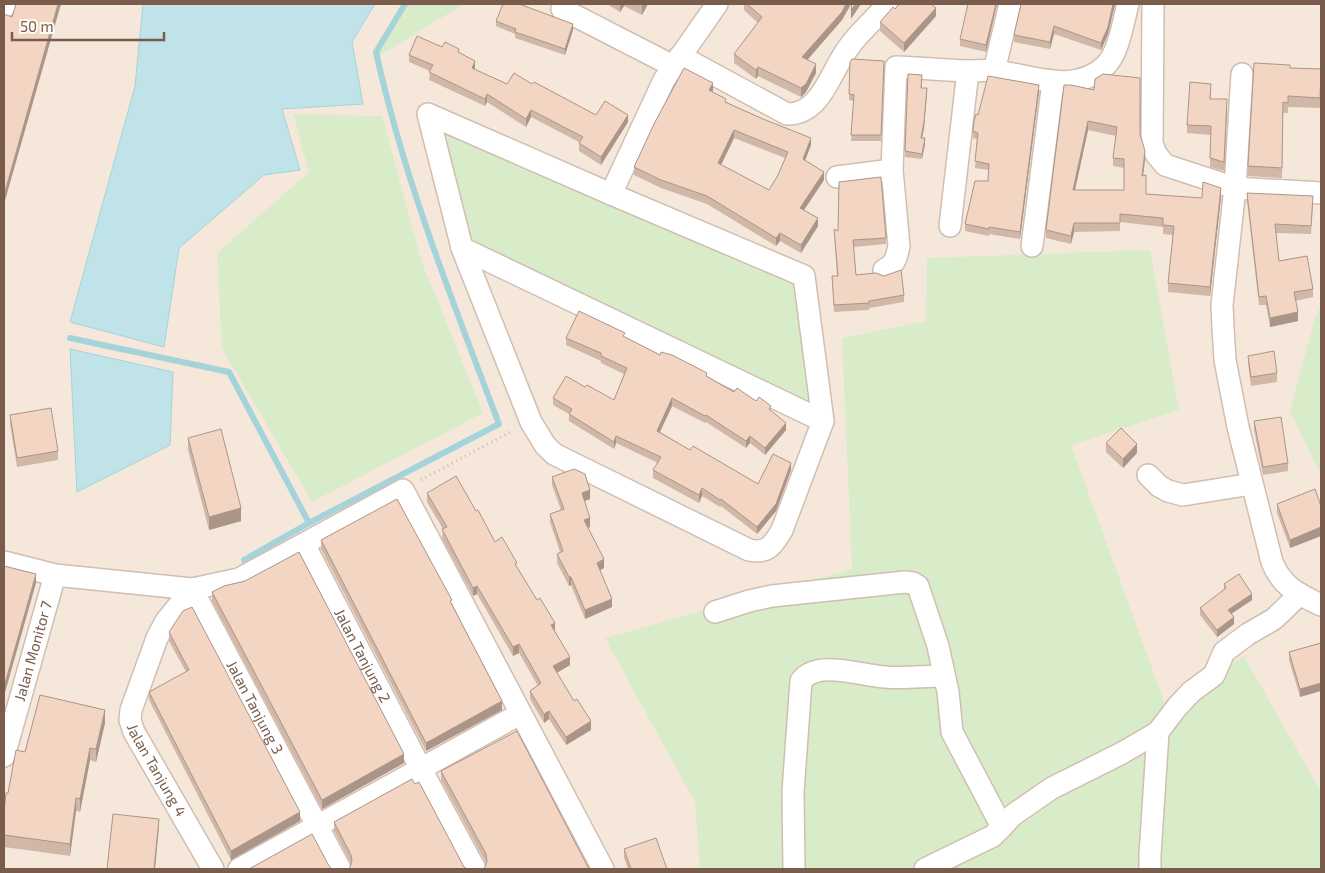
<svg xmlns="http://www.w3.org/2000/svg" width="1325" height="873" font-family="'Exo 2',sans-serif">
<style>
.residential{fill:#f5e8da}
.green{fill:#d8ecc9}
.water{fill:#bfe3e8;stroke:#a5d3da}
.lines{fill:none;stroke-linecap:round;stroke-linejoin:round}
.stream{stroke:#a5d3da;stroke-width:6}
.minor-casing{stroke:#d1beb0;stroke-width:24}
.path{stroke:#d9b8a5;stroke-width:3;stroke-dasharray:1 4;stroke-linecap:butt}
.minor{stroke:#fff;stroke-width:21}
.wall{fill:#d1b7a8;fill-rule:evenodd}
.shaded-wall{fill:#aa9588}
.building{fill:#f3d5c3;stroke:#aa9588;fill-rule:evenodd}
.labels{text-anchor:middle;stroke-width:4.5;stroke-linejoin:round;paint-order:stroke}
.street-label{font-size:15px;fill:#7a5c4d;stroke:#fffaf3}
</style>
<rect width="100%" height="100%" fill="#fdf6ec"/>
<rect class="residential" x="4" y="4" width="1317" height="865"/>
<g class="green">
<polygon points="405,4 464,4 380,55 376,52"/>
<polygon points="293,114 382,116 422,263 483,413 312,502 222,348 217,253 309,172"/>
<polygon points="428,114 804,276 823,421 462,248"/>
<polygon points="1150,250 1179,410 1071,445 1167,710 1244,656 1321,792 1321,869 700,869 695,802 605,638 852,569 842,338 926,321 927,258"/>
<polygon points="1321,305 1321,475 1290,411 1314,322"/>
</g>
<g class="water">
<polygon points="143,4 375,4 352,42 363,104 282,109 300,170 264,175 179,248 164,347 70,322 135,86"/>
<polygon points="70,349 173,372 170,445 77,492"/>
</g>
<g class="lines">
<g class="stream">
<polyline points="70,338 229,372 309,523"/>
<path d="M249 570 244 560 309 523 499 424C453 302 404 180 376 52L405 4"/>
</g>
<g class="minor-casing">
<g id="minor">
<polyline points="1153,4 1152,143 1156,154 1165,165 1235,188 1321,193"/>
<polyline points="4,7 5,4"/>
<polyline points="562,9 673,66"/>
<path d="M680 56 787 114C822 115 831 69 849 47 860 31 876 19 887 4"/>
<polyline points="994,71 1010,4"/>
<path d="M1242 74 1235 188 1222 305 1223 327 1225 360 1238 427 1272 562C1282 587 1298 594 1321 605"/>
<path d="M428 114 611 194 804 276 823 421 782 530C773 545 768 554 749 550L554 454 545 445 531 422 462 248Z"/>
<polyline points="837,177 892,170"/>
<polyline points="611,194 664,80 717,4"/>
<polyline points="950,226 968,71"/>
<polyline points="1032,246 1053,82"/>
<polyline points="462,248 823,421"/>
<path d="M884 270C896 264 896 258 899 246L892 170 896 67C920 68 944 70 968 71 977 71 986 70 995 71 1031 75 1073 95 1104 67 1119 54 1123 22 1128 4"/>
<polyline points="1148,475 1159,486 1168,491 1183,495 1252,484"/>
<path id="s1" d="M304 544 421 769 475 869"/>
<polyline points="4,562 55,575 192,589 239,579 403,490 603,869"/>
<path id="s2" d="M192 589 166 621 157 638 131 710 130 720 134 732 213 869"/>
<path id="s3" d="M192 589 340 869"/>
<polyline points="715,612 749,601 772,596 905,582 913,583 918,586 938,646 948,692 952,732 1002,827"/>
<path id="s4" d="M4 756 55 575"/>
<polyline points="239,869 520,714"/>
<path d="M794 869 793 792 801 681C817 659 862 676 885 677 904 679 924 676 943 676"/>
<polyline points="925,869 993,836 1013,815 1052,788 1122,753 1158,732 1177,707 1191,692 1214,675 1224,652 1248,634 1274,619 1300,594"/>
<polyline points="1150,869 1150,855 1158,732"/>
</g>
</g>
<polyline class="path" points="421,480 512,431"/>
<use href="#minor" class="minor"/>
</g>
<g class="wall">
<polygon points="607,4 648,4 642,15 624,6 620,12"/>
<polygon points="744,4 851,4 842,20 807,60 816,73 806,92 801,97 758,76 756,79 734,63 734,54 758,23 744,10"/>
<polygon points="932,4 936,16 904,52 880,31 880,22 895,9"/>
<polygon points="997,4 986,52 960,46 960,39"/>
<polygon points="1021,4 1115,4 1108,34 1101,50 1054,34 1050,49 1014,42 1014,35"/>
<polygon points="496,21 573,30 565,55 515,38 515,34 496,26"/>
<polygon points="442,47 459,53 475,68 475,69 507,84 532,84 596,115 628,122 601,165 579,151 579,142 531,117 526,127 487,102 485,106 429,80 430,71 409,62 409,55"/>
<polygon points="884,61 881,141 851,141 854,101 849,100 850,62"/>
<polygon points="1290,68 1321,80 1320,108 1288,107 1288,113 1283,113 1282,178 1248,176 1248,166"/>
<polygon points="908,74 922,81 922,88 927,94 924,128 922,138 925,144 922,159 905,157"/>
<path d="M1094 90 1140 135 1145 160 1143 176 1146 194 1202 198 1221 197 1210 296 1168 292V283L1173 235 1163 234V227L1120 222V231L1074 232 1071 244 1046 238V230ZM1088 130 1116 136 1113 158V166L1124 168V190H1075Z"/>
<path d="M713 91 712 92 726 102 811 145 805 160 824 180 804 210 818 226 801 253 780 241 776 246 707 204 661 188 634 175V167ZM734 138 785 158 778 175 769 190 721 165Z"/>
<polygon points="1039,92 1020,239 989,234 989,236 965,231 965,224 988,181 989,170 975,168 977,139 973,138 973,131 978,115"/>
<polygon points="1211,93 1211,99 1227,108 1224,171 1210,167 1211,135 1187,133 1187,125"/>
<polygon points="1247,193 1313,205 1311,234 1276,233 1279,261 1313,289 1313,297 1295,301 1298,321 1270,327 1266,305 1259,305 1247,201"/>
<polygon points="834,229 838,231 886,238 886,244 854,247 856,275 904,295 904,302 869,308 869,310 834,312 832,276 837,276"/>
<polygon points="625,337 660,355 707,376 734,392 771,411 786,430 765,455 750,443 746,448 706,422 705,423 672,406 660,432 690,450 758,484 791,470 776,511 757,534 721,506 720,507 702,496 699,503 653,478 653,470 658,463 616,443 614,449 569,421 569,414 553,405 553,398 585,387 614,400 624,374 601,363 601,361 566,345 566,338"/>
<polygon points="1248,356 1277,373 1277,382 1251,386 1248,364"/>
<polygon points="10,415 58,451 58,460 17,467 10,424"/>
<polygon points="1254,421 1288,463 1288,471 1263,475 1254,430"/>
<polygon points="188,438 241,521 209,530 188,450"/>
<polygon points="1106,443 1137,453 1123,468 1106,452"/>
<polygon points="552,477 590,499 584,501 590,527 588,528 604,568 600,570 612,607 585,619 571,585 569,586 557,563 557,554 560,552 550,522 550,514 561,510 552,485"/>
<polygon points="427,493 476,511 495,542 517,568 555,630 570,665 557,673 591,730 566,745 549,719 544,723 530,699 530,691 538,686 519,653 513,656 477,594 473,596 442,538 443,529 427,502"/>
<polygon points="1277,504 1321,506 1321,536 1290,548 1277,513"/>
<polygon points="321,540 452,603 502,710 426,751 321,549"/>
<polygon points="1224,584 1252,600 1231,614 1234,624 1217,637 1200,615 1200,608 1224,590"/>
<polygon points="212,592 404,763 322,809 212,601"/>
<polygon points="169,632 300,821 231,860 149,700 149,692 186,672 169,641"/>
<polygon points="1321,643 1300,697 1289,660 1289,652"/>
<polygon points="105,723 96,762 90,760 80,812 76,811 70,856 4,847 4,812 25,752"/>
<polygon points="441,771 589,869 485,867 486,863 441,780"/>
<polygon points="412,779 350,867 351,864 334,831 334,822"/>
<polygon points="624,849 667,869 628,869 624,858"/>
</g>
<g class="shaded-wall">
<polygon points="58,4 61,4 4,204 4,195"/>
<polygon points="620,4 624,4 624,6 620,12"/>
<polygon points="643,4 648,4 642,15 642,5"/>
<polygon points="846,4 851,4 842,20 802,66 802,57"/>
<polygon points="856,4 861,4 851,19 851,10"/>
<polygon points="996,4 997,4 986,52 986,45"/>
<polygon points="1113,4 1115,4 1108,34 1101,50 1101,43"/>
<polygon points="936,8 936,16 904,52 904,43"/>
<polygon points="573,24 573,30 565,55 565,49"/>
<polygon points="1054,26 1054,34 1050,49 1050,42"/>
<polygon points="475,61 475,68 472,75 472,68"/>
<polygon points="816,64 816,73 806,92 801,97 801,88"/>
<polygon points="758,67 758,76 756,79 756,70"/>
<polygon points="713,83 713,91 709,98 709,90"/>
<polygon points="1039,85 1039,92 1020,239 1020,232"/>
<polygon points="927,88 924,128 921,143 921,138"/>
<polygon points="487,94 487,102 485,106 485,99"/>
<polygon points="1227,99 1227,108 1224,171 1224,162"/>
<polygon points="531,110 531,117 526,127 526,119"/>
<polygon points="628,115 628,122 601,165 601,157"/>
<polygon points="1088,121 1088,130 1073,199 1073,190"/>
<polygon points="734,130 734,138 718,171 718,163"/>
<polygon points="811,138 811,145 803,166 803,159"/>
<polygon points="925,138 925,144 922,159 922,154"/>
<polygon points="1145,151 1145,160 1142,184 1142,176"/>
<polygon points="824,172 824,180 800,216 800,208"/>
<polygon points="1221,188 1221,197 1210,296 1210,287"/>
<polygon points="818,218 818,226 801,253 801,245"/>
<polygon points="1074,223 1074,232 1071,244 1071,236"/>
<polygon points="780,233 780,241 776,246 776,238"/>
<polygon points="1298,312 1298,321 1270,327 1270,318"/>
<polygon points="672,398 672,406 657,438 657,431"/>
<polygon points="786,423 786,430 765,455 765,448"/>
<polygon points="616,436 616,443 614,449 614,442"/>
<polygon points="750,436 750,443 746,448 746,441"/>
<polygon points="1137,444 1137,453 1123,468 1123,459"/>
<polygon points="791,463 791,470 776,511 757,534 757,527"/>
<polygon points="702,488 702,496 699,503 699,495"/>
<polygon points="590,490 590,499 582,502 582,493"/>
<polygon points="241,508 241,521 209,530 209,517"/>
<polygon points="590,518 590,527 584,529 584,520"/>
<polygon points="1321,527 1321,536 1290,548 1290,540"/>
<polygon points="604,559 604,568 597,572 597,563"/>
<polygon points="36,574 36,583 4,696 4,687"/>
<polygon points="569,577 571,577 571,585 569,586"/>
<polygon points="477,586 477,594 473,596 473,588"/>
<polygon points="1252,594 1252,600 1228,616 1228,610"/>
<polygon points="612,599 612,607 585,619 585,610"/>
<polygon points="1234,617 1234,624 1217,637 1217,630"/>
<polygon points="555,623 555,631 551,625"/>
<polygon points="519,644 519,653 513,656 513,647"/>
<polygon points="570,657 570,665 553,675 553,666"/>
<polygon points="1321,683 1321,691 1300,697 1300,689"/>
<polygon points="502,701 502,710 426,751 426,743"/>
<polygon points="105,710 105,723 96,762 96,749"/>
<polygon points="549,711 549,719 544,723 544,714"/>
<polygon points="591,721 591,730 566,745 566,737"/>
<polygon points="90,748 90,760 80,812 80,799"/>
<polygon points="404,754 404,763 322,809 322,800"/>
<polygon points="76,798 76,811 70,856 70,844"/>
<polygon points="300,812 300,821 231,860 231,851"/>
<polygon points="159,819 159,827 155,869 154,869"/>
</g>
<g class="building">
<polygon points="16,4 58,4 4,195 4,14 12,17"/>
<polygon points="503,4 519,4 573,24 565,49 515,32 516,29 496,21"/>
<polygon points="747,4 846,4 842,12 802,57 816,64 806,84 801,88 758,67 756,70 734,54 762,17"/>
<polygon points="852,4 856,4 851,10"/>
<polygon points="899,4 931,4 936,8 904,43 880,22 893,7 895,9"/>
<polygon points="968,4 996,4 986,45 960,39"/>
<polygon points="1021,4 1113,4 1108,27 1101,43 1054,26 1050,42 1014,35"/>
<polygon points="417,36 442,47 445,42 459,49 458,52 475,61 472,68 507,84 514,73 532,84 534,82 596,115 605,101 628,115 601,157 579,143 583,137 531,110 526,119 487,94 485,99 429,72 433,65 409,55"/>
<polygon points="852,59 884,61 881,135 851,135 854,95 849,94 850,62"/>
<polygon points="1254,63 1290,65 1290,68 1321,69 1320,98 1288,96 1288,103 1283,102 1282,168 1248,166"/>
<path d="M684 68 713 83 709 90 726 99 725 102 763 119 811 138 803 159 824 172 800 208 818 218 801 245 780 233 776 238 707 196 661 180 634 167 654 124ZM734 130 788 152 778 175 769 190 718 163Z"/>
<polygon points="908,74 922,75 921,88 927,88 924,122 921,138 925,138 922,154 905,151"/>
<path d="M1103 74 1140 78V134L1145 151 1142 176 1146 175V194L1202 198 1203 182 1221 188 1210 287 1168 283 1174 226 1163 225V218L1120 214V223H1074L1071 236 1046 230 1064 85H1071L1094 90 1095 79ZM1088 121 1117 127 1113 158 1124 159V190H1073Z"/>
<polygon points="988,76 1039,85 1020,232 989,227 989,229 965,224 975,181 988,181 989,164 975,161 978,133 973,131 974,121 976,114 978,115"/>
<polygon points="1190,82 1211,84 1210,99 1227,99 1224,162 1210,158 1211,126 1187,125"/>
<polygon points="881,177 886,238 853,240 856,275 876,273 884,276 901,270 904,295 869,301 869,303 834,305 832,276 838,276 834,229 838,231 839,182"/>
<polygon points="1247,193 1313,196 1311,226 1275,224 1279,261 1307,256 1313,289 1294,292 1298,312 1270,318 1266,296 1259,297"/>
<polygon points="579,311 625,333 623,336 660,355 661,352 672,355 707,373 706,376 734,392 737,388 756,401 759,397 771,406 769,409 786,423 765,448 750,436 746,441 706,415 705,416 672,398 657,431 690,450 693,446 758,484 773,454 791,463 776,504 757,527 721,499 720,500 702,488 699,495 653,470 661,457 616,436 614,442 569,414 572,409 553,398 566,376 585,387 587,385 614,400 627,368 601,356 601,353 566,338"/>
<polygon points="1274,351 1277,373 1251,377 1248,356"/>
<polygon points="51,408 58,451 17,458 10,415"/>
<polygon points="1281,417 1288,463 1263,467 1254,421"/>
<polygon points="1121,428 1137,444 1123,459 1106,443"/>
<polygon points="221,429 241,508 209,517 188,438"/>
<polygon points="574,469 585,474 590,490 582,493 590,518 584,520 604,559 597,563 612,599 585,610 571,577 569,577 557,554 563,551 550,514 564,509 552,477"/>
<polygon points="456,476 476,511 478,510 495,542 502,537 517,563 515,564 537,600 540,598 555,623 551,625 570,657 553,666 574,701 577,699 591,721 566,737 549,711 544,714 530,691 541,683 519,644 513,647 477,586 473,588 442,529 447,527 427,493"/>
<polygon points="1315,489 1321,506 1321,527 1290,540 1277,504"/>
<polygon points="397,499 452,600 450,601 502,701 426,743 321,540"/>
<polygon points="299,552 404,754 322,800 212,592 224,586 245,581"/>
<polygon points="4,566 36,574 4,687"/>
<polygon points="1239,574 1252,594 1228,610 1234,617 1217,630 1200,608 1226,588 1224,584"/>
<polygon points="192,607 300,812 231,851 149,692 189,670 169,632 183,611"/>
<polygon points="1321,643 1321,683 1300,689 1289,652"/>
<polygon points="40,695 105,710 96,749 90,748 80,799 76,798 70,844 4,835 4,812 6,793 8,793 16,750 25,752"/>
<polygon points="517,731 589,869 483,869 485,867 487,861 486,854 441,771"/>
<polygon points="412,779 415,784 419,782 464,867 467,869 348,869 350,867 352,861 351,855 334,822"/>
<polygon points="113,814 159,819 154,869 107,869"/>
<polygon points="312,834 329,866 332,869 249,869"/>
<polygon points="656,838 667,869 631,869 624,849"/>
</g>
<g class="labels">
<g class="street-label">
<text dy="5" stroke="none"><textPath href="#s4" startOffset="109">Jalan Monitor 7</textPath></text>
<text dy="5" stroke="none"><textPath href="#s1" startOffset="126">Jalan Tanjung 2</textPath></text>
<text dy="5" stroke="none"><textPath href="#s3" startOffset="134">Jalan Tanjung 3</textPath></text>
<text dy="5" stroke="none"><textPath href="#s2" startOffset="204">Jalan Tanjung 4</textPath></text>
</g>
</g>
<rect width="1325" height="873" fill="none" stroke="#7a5c4d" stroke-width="10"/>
<path d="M12 32v8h152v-8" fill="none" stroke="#7a5c4d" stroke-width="2.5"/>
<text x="20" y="32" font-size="15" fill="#7a5c4d" stroke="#fffaf3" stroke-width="4" paint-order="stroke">50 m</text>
</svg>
